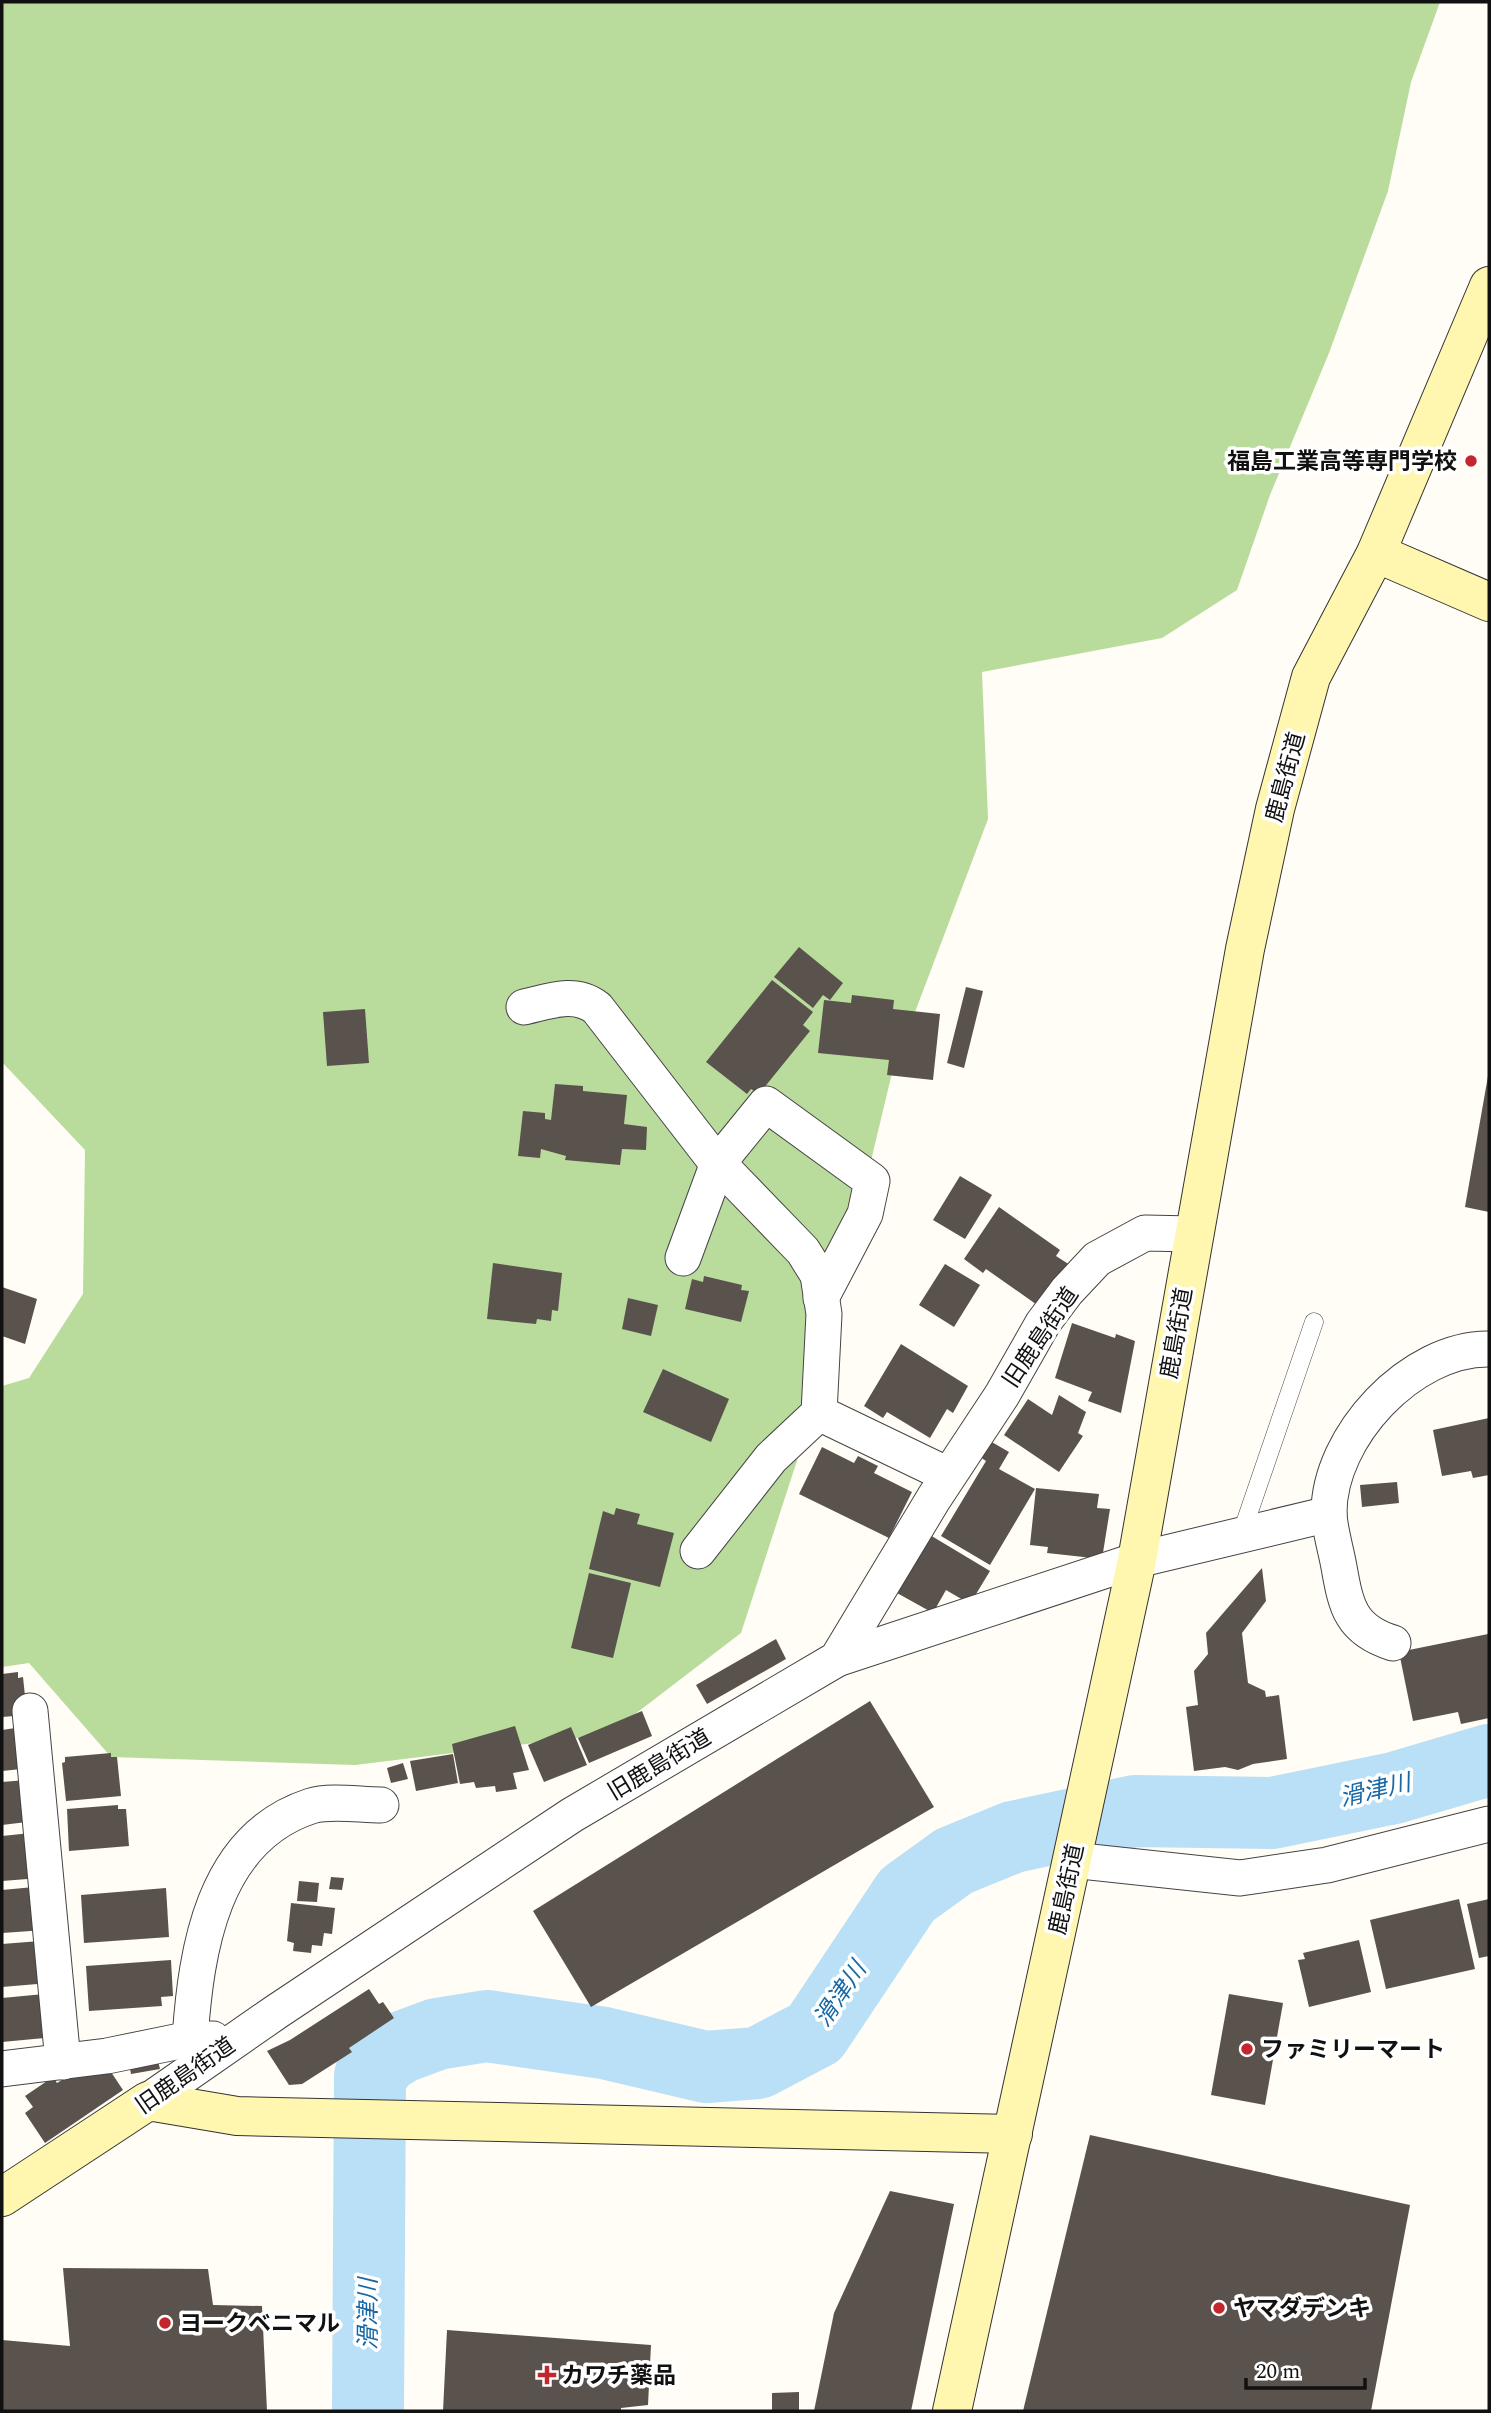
<svg xmlns="http://www.w3.org/2000/svg" width="1491" height="2413" font-family="Spectral,'Noto Sans JP',serif">
<style>
.forest{fill:#b9dc9c}
.lines{fill:none;stroke-linecap:round;stroke-linejoin:round}
.river{stroke:#b9e0f7;stroke-width:72}
.building{fill:#5a524d}
.lane-casing{stroke:#444;stroke-width:19}
.street-casing{stroke:#444;stroke-width:37}
.secondary-casing{stroke:#333;stroke-width:40}
.lane{stroke:#fff;stroke-width:18}
.street{stroke:#fff;stroke-width:35}
.secondary{stroke:#fff6b0;stroke-width:38}
.poi-dot{fill:#c4262e;stroke:#fff;stroke-width:2.5}
.labels{text-anchor:middle;stroke-width:7;stroke-linejoin:round;paint-order:stroke}
.poi-label{font-size:23px;font-weight:bold;fill:#111;stroke:#fff;text-anchor:start}
.street-label{font-size:23px;fill:#111;stroke:#fff}
.water-label{font-size:24px;font-style:italic;fill:#1768a6;stroke:#fff}
</style>
<rect width="100%" height="100%" fill="#fffdf5"/>
<polygon class="forest" points="2,2 1440,2 1411,82 1388,191 1329,353 1270,495 1237,590 1162,638 982,672 988,819 892,1073 805,1436 741,1633 609,1734 355,1765 111,1757 29,1663 2,1667 2,1386 29,1378 83,1294 85,1150 2,1062"/>
<g class="lines">
<polyline class="river" points="368,2411 370,2076 385,2057 402,2047 437,2034 487,2026 604,2043 706,2067 758,2063 815,2033 907,1895 954,1861 1013,1837 1135,1811 1272,1813 1394,1788 1489,1760"/>
</g>
<g class="building">
<polygon points="799,947 843,983 830,1000 823,995 813,1008 774,977"/>
<polygon points="772,980 813,1012 803,1025 810,1031 759,1094 751,1089 747,1094 706,1062"/>
<polygon points="966,987 983,991 964,1068 947,1063"/>
<polygon points="852,995 894,1000 893,1009 940,1014 933,1080 887,1075 889,1060 818,1053 824,1000 851,1003"/>
<polygon points="365,1009 369,1063 327,1066 323,1012"/>
<polygon points="1488,1076 1489,1076 1489,1212 1465,1207"/>
<polygon points="555,1084 583,1086 583,1091 627,1095 624,1124 647,1127 646,1150 622,1149 620,1165 565,1160 566,1156 541,1149 540,1158 518,1156 523,1111 545,1113 545,1119 551,1120"/>
<polygon points="960,1176 992,1195 965,1239 933,1220"/>
<polygon points="999,1207 1060,1250 1056,1256 1070,1265 1040,1307 986,1269 983,1273 964,1259"/>
<polygon points="493,1263 562,1273 558,1311 552,1310 551,1321 537,1319 536,1324 487,1319"/>
<polygon points="945,1264 980,1285 954,1327 919,1305"/>
<polygon points="704,1276 742,1285 741,1290 749,1291 741,1322 685,1309 692,1279 703,1282"/>
<polygon points="2,1287 37,1299 25,1344 2,1336"/>
<polygon points="628,1298 658,1305 651,1336 622,1329"/>
<polygon points="1072,1323 1115,1338 1116,1334 1135,1341 1121,1413 1088,1401 1092,1392 1055,1378"/>
<polygon points="901,1344 968,1386 953,1413 947,1409 930,1438 887,1412 883,1418 864,1406"/>
<polygon points="663,1369 729,1399 711,1442 643,1412"/>
<polygon points="1059,1395 1086,1412 1078,1433 1083,1436 1059,1472 1004,1435 1028,1399 1052,1415"/>
<polygon points="1489,1418 1489,1475 1473,1478 1471,1471 1442,1476 1433,1430"/>
<polygon points="990,1441 1009,1452 999,1469 1035,1489 990,1565 941,1536 986,1461 980,1457"/>
<polygon points="822,1447 854,1463 858,1456 878,1466 874,1473 912,1492 889,1538 799,1494"/>
<polygon points="1397,1482 1399,1503 1362,1507 1360,1485"/>
<polygon points="1036,1488 1099,1494 1097,1508 1110,1509 1102,1559 1047,1553 1048,1547 1030,1545"/>
<polygon points="616,1508 640,1514 637,1524 674,1533 660,1587 589,1569 603,1511 614,1515"/>
<polygon points="930,1535 990,1571 970,1604 946,1590 933,1613 897,1593"/>
<polygon points="1262,1568 1266,1601 1242,1633 1248,1683 1265,1691 1266,1697 1279,1695 1287,1759 1253,1764 1238,1770 1225,1767 1194,1771 1186,1707 1198,1705 1194,1671 1208,1654 1206,1633"/>
<polygon points="589,1573 631,1583 613,1658 571,1648"/>
<polygon points="1488,1634 1489,1718 1461,1724 1458,1712 1413,1721 1399,1652"/>
<polygon points="776,1639 786,1659 707,1704 696,1685"/>
<polygon points="18,1672 18,1678 23,1677 27,1715 2,1717 2,1674"/>
<polygon points="870,1701 934,1807 591,2007 533,1911"/>
<polygon points="642,1711 652,1736 589,1763 578,1738"/>
<polygon points="515,1726 529,1770 513,1773 517,1789 496,1792 495,1786 476,1788 474,1782 460,1784 452,1744"/>
<polygon points="22,1727 31,1768 2,1771 2,1730"/>
<polygon points="571,1727 587,1765 544,1782 528,1745"/>
<polygon points="111,1753 111,1757 117,1757 121,1796 66,1801 62,1763 65,1762 65,1757"/>
<polygon points="453,1754 458,1783 416,1791 410,1761"/>
<polygon points="403,1763 408,1779 391,1783 387,1768"/>
<polygon points="26,1780 35,1821 2,1825 2,1782"/>
<polygon points="118,1805 118,1809 126,1809 129,1846 69,1851 67,1809"/>
<polygon points="31,1833 40,1878 2,1881 2,1836"/>
<polygon points="331,1877 344,1878 342,1890 329,1889"/>
<polygon points="299,1881 319,1883 317,1902 297,1901"/>
<polygon points="34,1887 45,1930 2,1933 2,1890"/>
<polygon points="166,1888 169,1937 84,1943 81,1895"/>
<polygon points="1459,1899 1475,1969 1386,1989 1370,1920"/>
<polygon points="1489,1899 1489,1956 1479,1958 1467,1904"/>
<polygon points="291,1903 335,1908 332,1934 324,1933 322,1946 312,1945 311,1953 293,1951 294,1943 287,1941"/>
<polygon points="1359,1940 1371,1992 1309,2007 1298,1960 1305,1959 1303,1953"/>
<polygon points="40,1941 49,1983 2,1987 2,1944"/>
<polygon points="171,1960 173,1996 161,1997 162,2006 89,2011 86,1966"/>
<polygon points="369,1989 379,2004 383,2002 394,2018 349,2048 352,2052 302,2084 289,2085 267,2051 290,2040"/>
<polygon points="44,1994 55,2037 2,2042 2,1998"/>
<polygon points="1229,1994 1283,2003 1265,2105 1211,2095"/>
<polygon points="157,2057 160,2069 131,2074 129,2063"/>
<polygon points="107,2066 123,2090 45,2143 25,2113 33,2107 25,2096 53,2077 57,2083 78,2070"/>
<polygon points="1090,2135 1410,2205 1371,2411 1023,2411"/>
<polygon points="890,2191 954,2204 911,2411 814,2411 834,2313"/>
<polygon points="63,2268 208,2269 213,2305 262,2306 267,2411 2,2411 2,2340 70,2346"/>
<polygon points="447,2330 651,2345 648,2405 621,2408 621,2411 443,2411"/>
<polygon points="799,2392 799,2411 772,2411 772,2393"/>
</g>
<g class="lines">
<g class="lane-casing">
<polyline id="lane" points="1241,1535 1314,1322"/>
</g>
<g class="street-casing">
<g id="street">
<path d="M524 1007C550 1001 575 991 597 1008L713 1158 803 1251 818 1275 824 1314 819 1413 771 1458 698 1551"/>
<polyline points="683,1258 718,1163 766,1104 872,1181 865,1214 821,1298"/>
<polyline points="819,1413 948,1475"/>
<path d="M1393 1643C1351 1630 1346 1607 1339 1567 1336 1550 1330 1531 1329 1514 1328 1437 1411 1348 1489 1349"/>
<polyline points="837,1659 1137,1560 1329,1514"/>
<polyline points="30,1711 63,2062"/>
<polyline points="1072,1860 1240,1878 1327,1865 1489,1824"/>
<path d="M190 2039C196 1951 212 1838 311 1806 330 1800 360 1805 381 1805"/>
<polyline points="2,2069 107,2056 190,2039 213,2039"/>
<polyline points="148,2101 276,2012 572,1815 837,1659 934,1498 1002,1395 1043,1323 1067,1291 1097,1259 1145,1233 1193,1234"/>
</g>
</g>
<g class="secondary-casing">
<g id="secondary">
<polyline points="1376,553 1489,602"/>
<polyline points="2,2197 148,2101 237,2116 1013,2134"/>
<polyline points="952,2411 1137,1560 1245,949 1275,809 1311,677 1376,553 1489,286"/>
</g>
</g>
<use href="#lane" class="lane"/>
<use href="#street" class="street"/>
<use href="#secondary" class="secondary"/>
</g>
<g class="poi-dot">
<circle cx="1471" cy="461" r="7"/>
<circle cx="1247" cy="2049" r="7"/>
<circle cx="1219" cy="2308" r="7"/>
<circle cx="165" cy="2323" r="7"/>
<path d="M543.5 2364.5h7v7h7v7h-7v7h-7v-7h-7v-7h7z"/>
</g>
<g class="labels">
<g class="poi-label">
<text x="1457" y="469" text-anchor="end">福島工業高等専門学校</text>
<text x="1261" y="2057">ファミリーマート</text>
<text x="1233" y="2316">ヤマダデンキ</text>
<text x="179" y="2331">ヨークベニマル</text>
<text x="561" y="2383">カワチ薬品</text>
</g>
<g class="street-label">
<text transform="translate(1285 777) rotate(-75)" y="8">鹿島街道</text>
<text transform="translate(1176 1333) rotate(-80)" y="8">鹿島街道</text>
<text transform="translate(1040 1337) rotate(-56)" y="8">旧鹿島街道</text>
<text transform="translate(659 1764) rotate(-31)" y="8">旧鹿島街道</text>
<text transform="translate(1066 1889) rotate(-78)" y="8">鹿島街道</text>
<text transform="translate(185 2075) rotate(-35)" y="8">旧鹿島街道</text>
</g>
<g class="water-label">
<text transform="translate(1375 1790) rotate(-13)" y="8">滑津川</text>
<text transform="translate(840 1994) rotate(-56)" y="8">滑津川</text>
<text transform="translate(368 2314) rotate(-90)" y="8">滑津川</text>
</g>
</g>
<rect width="1491" height="2413" fill="none" stroke="#111111" stroke-width="7"/>
<path d="M1246 2378v10h119v-10" fill="none" stroke="#111111" stroke-width="3.5"/>
<text x="1256" y="2378" font-size="21" fill="#111111" stroke="#ffffff" stroke-width="5" paint-order="stroke">20 m</text>
</svg>
